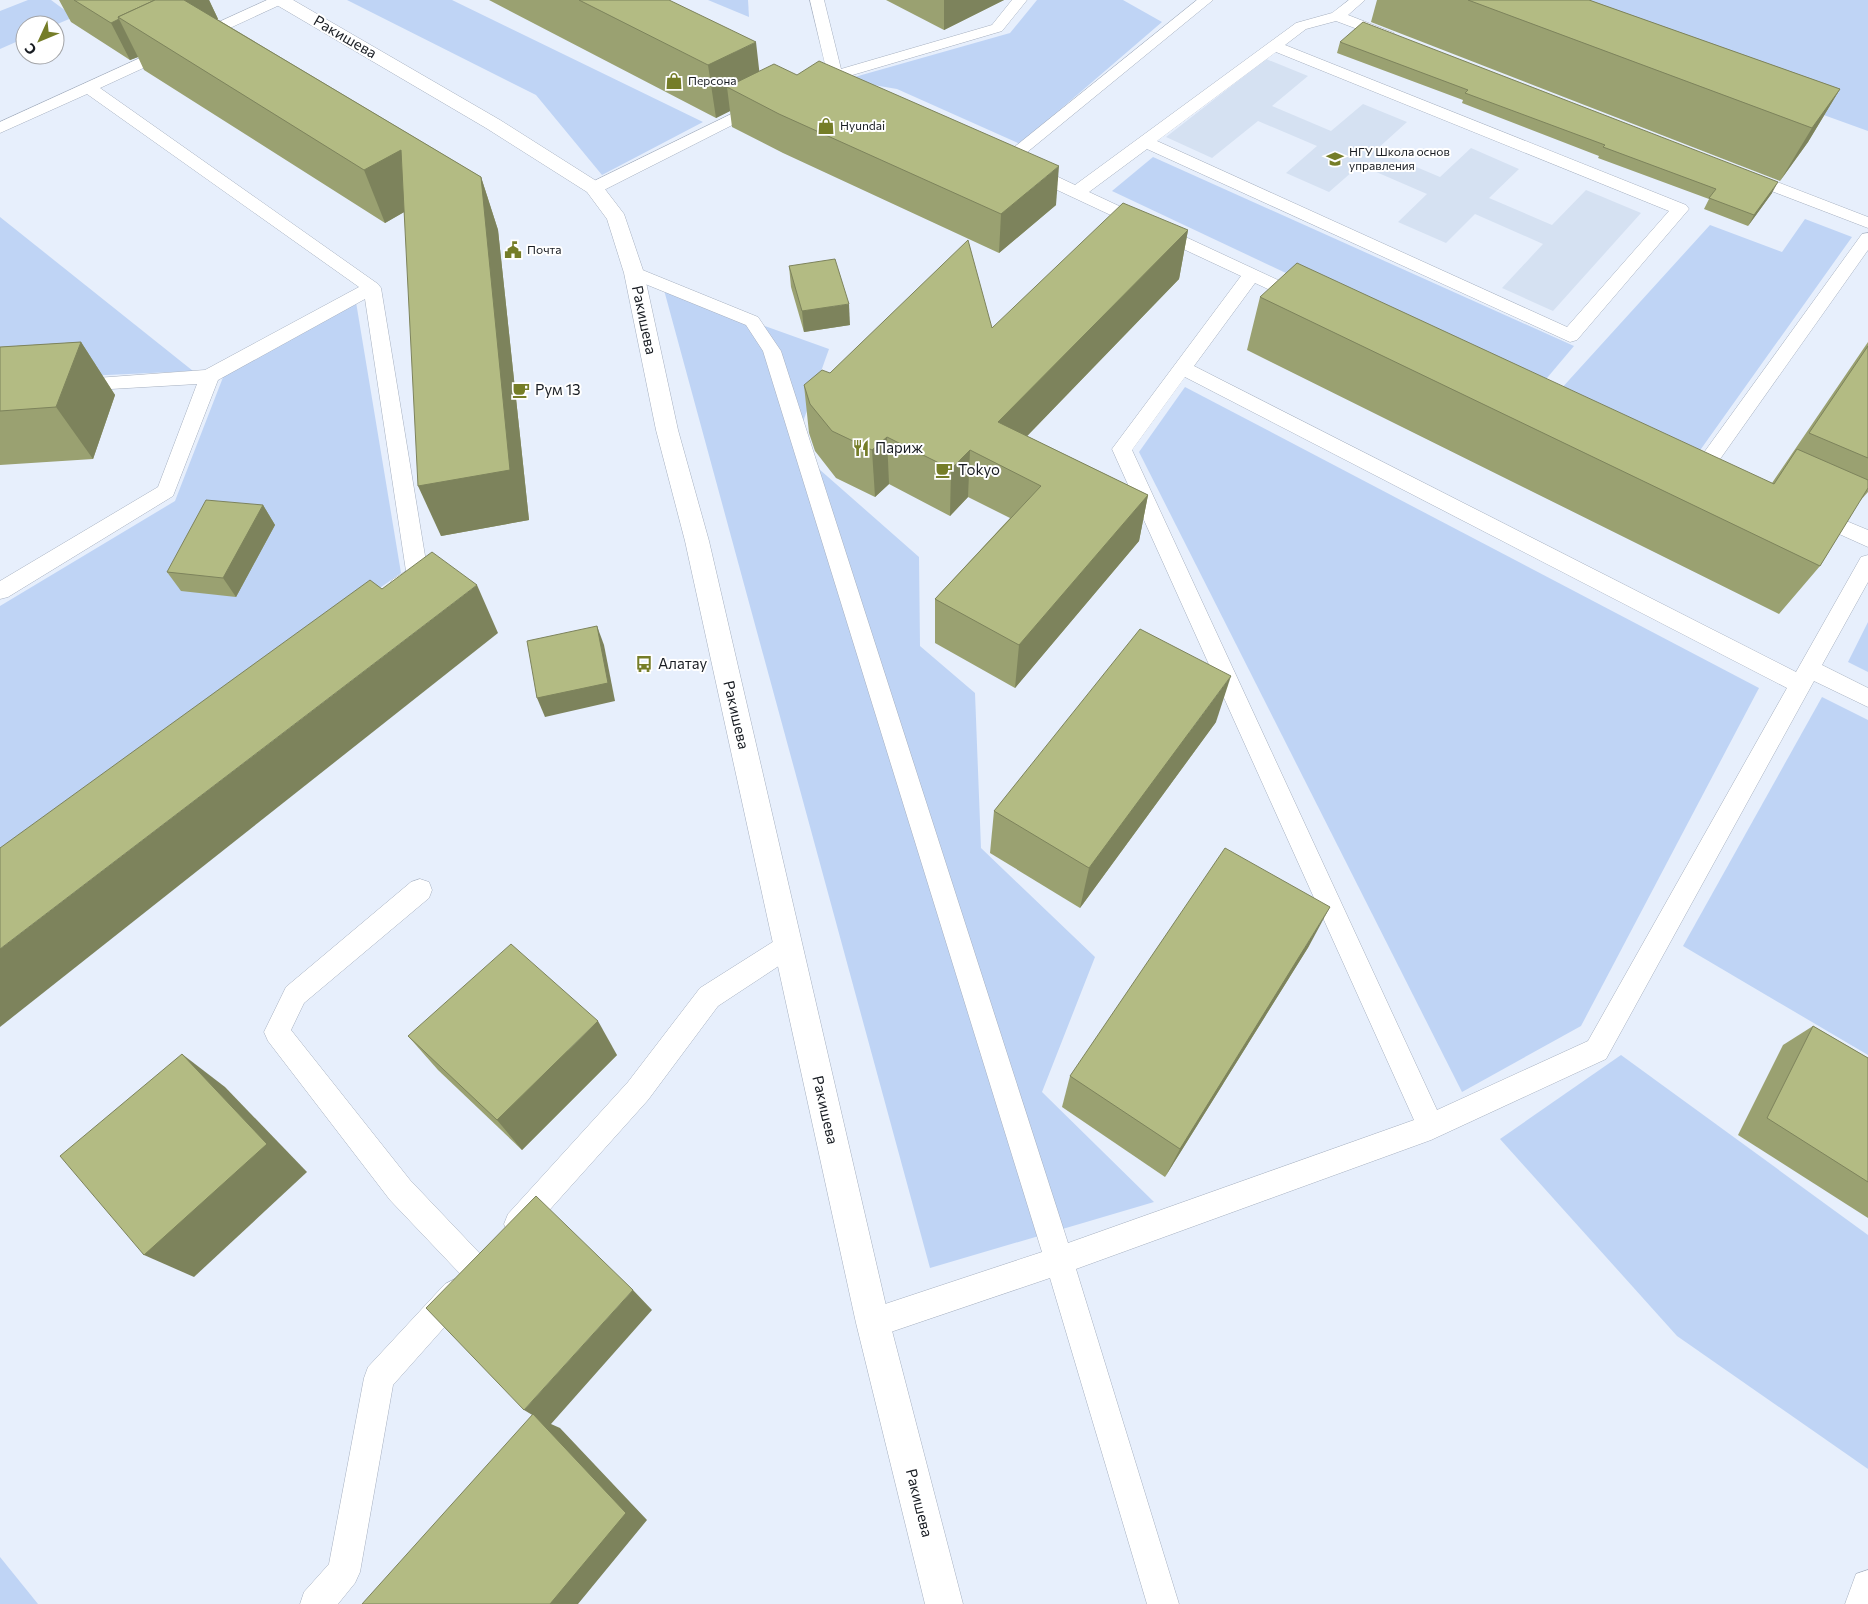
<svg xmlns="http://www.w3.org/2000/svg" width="1868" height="1604" font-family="Commissioner,sans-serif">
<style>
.built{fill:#d5e1f2}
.green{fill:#bfd4f5}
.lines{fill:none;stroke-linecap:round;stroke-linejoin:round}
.service-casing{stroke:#a6b0c0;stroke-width:1}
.tertiary-casing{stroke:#a6b0c0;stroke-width:1}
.service{fill:#fff;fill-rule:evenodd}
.tertiary{fill:#fff;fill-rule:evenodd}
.wall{fill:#9aa171}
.shaded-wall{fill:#7d835c}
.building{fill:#b3bb83;stroke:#7d835c}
.labels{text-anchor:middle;stroke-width:4;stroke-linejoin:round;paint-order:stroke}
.far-poi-label{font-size:12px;fill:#181c22;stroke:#fff;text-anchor:start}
.street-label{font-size:15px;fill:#181c22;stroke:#fff}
.poi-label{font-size:15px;fill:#181c22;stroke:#fff;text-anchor:start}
</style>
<rect width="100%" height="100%" fill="#e7effc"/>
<polygon class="built" points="1266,59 1308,76 1272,106 1331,131 1363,104 1407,122 1376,150 1440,177 1471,148 1519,169 1489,198 1552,225 1586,190 1641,213 1553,311 1502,288 1543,244 1475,214 1446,243 1398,222 1427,194 1360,165 1329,192 1286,173 1317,146 1258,121 1212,158 1166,137"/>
<g class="green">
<polygon points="28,0 51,0 74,17 55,25 25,25 25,38 0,49 0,11"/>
<polygon points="347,0 452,0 703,122 602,175 536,95"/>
<polygon points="708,0 748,0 749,17"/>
<polygon points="1037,0 1123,0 1162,22 1020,144 897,89 844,80 1010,33"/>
<polygon points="1506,0 1868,0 1868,131"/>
<polygon points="1153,157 1574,346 1536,391 1112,191"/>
<polygon points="0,217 193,371 0,380"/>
<polygon points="1805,219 1852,237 1691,463 1550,401 1710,225 1782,252"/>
<polygon points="664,290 829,349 794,447 919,557 920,646 975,693 981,848 1095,957 1042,1092 1154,1202 930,1268"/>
<polygon points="355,296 401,573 0,857 0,606 175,501 227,367"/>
<polygon points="1185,387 1759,688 1581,1026 1462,1092 1139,452"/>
<polygon points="1868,622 1868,672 1848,662"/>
<polygon points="1822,697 1868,720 1868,1055 1683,946"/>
<polygon points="1621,1055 1868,1235 1868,1469 1677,1336 1500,1139"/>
<polygon points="0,1557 38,1604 0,1604"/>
</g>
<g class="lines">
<g class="service-casing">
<g id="service">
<path d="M267 0H286L284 3 100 88 378 284 381 288 428 574C421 586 406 596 392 592L389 586 392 580 406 571 365 299 218 380 173 496 8 597 0 599V581L158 487 197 384 76 391 69 390 66 385 69 380 205 370 359 287 87 94 0 133V122Z"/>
<polygon points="810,0 824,0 841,69 992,25 1012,0 1027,0 1002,31 815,86 809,84 807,81 809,78 827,73"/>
<polygon points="1197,0 1213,0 1014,163 1002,163 1000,160 1002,157"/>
<path d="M1349 0H1365L1348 15 1394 33 1397 36 1394 39H1384L1336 21 1306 29 1285 45 1686 205 1689 209 1577 340 1570 342 1147 149 1089 192 1310 295 1313 299 1310 303 1304 305 1298 303 1255 283 1194 366 1796 672 1861 557 1868 555V582L1822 665 1868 688V707L1814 681 1606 1059 1431 1140 1076 1269 1179 1604H1147L1050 1278 873 1338 863 1333 858 1323 863 1313 873 1308 1042 1252 763 351 746 325 628 277 625 273 628 269 634 267 640 269 758 317 781 351 1068 1243 1414 1120 1112 449 1241 276 1023 174 1021 170 1023 166H1035L1075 185 1296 23 1332 13ZM1276 52 1669 211 1567 327 1157 141ZM1185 377 1787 688 1588 1041 1437 1110 1132 450Z"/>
<polygon points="760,100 766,102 768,105 766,108 600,192 588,192 586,188 588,184"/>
<polygon points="1746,170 1868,217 1868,228 1740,179 1738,175 1740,171"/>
<polygon points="1868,233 1868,250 1701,486 1694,488 1687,486 1684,481 1687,476 1862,234"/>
<polygon points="1815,508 1868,530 1868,547 1808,520 1805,515 1808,510"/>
<polygon points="420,879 429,882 432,890 429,898 304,1003 291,1030 410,1180 486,1260 491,1270 486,1280 476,1285 466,1280 390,1200 268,1041 264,1032 286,987 411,882"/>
<polygon points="788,934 797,938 801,946 797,954 718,1006 648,1100 528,1234 518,1238 508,1234 504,1224 508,1214 628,1082 700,988 779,938"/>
<polygon points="455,1279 465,1284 470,1294 465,1304 393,1385 360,1572 355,1583 338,1604 300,1604 304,1592 329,1564 364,1378 368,1367 445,1284"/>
<polygon points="1868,1570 1868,1604 1845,1604 1856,1574"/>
</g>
</g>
<g class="tertiary-casing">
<polygon id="tertiary" points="273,0 293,0 500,120 601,184 624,214 644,273 678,430 709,541 890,1323 963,1604 925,1604 856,1323 685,541 656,430 624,273 607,219 587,192 486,128 275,4"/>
</g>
<use href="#service" class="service"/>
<use href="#tertiary" class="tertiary"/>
</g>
<g class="wall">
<polygon points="59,0 209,0 218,19 217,19 481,177 498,230 529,520 441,536 404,212 385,223 144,70 138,57 130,60 71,22"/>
<polygon points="489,0 669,0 759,72 1056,205 999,253 783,153 732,127 730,111 716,118"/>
<polygon points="886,0 1004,0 944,30"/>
<polygon points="1377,0 1589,0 1840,89 1808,142 1780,181 1371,22"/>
<polygon points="1340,42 1772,193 1748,226 1704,209 1709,199 1598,158 1599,156 1462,103 1463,100 1337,53"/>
<polygon points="1188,230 1179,279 1027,436 1148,495 1139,541 1015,688 935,643 935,599 1010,518 968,497 950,516 889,484 875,497 836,478 815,451 809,433 804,385 830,373 992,328"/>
<polygon points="789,266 850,325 804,332 791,287"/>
<polygon points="1260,297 1772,483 1868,342 1868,492 1859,502 1820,566 1779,614 1247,350"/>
<polygon points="81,342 115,395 93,459 0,465 0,347"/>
<polygon points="263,505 275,525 236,597 181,591 167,572"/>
<polygon points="1216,722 1080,908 990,853 994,811"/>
<polygon points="1309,946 1165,1177 1062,1107 1070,1076"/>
<polygon points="1813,1026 1868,1058 1868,1218 1738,1135 1783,1045"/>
<polygon points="408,1036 617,1055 522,1150 438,1070"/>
</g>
<g class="shaded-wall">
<polygon points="161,0 209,0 218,19 163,45"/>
<polygon points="944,0 1004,0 944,30"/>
<polygon points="119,19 138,57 130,60 111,23"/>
<polygon points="756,42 762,95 727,87 730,111 716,118 708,65"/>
<polygon points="1840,89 1808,142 1780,181 1812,128"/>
<polygon points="401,150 420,203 385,223 364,170"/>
<polygon points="1059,166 1056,205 999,253 1001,214"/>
<polygon points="481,177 498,230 529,520 441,536 418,486"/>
<polygon points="1778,182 1772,193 1748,226 1754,215"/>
<polygon points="1188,230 1179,279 999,465 998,422"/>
<polygon points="849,304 850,325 804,332 802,311"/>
<polygon points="81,342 115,395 93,459 56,407"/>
<polygon points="887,437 889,484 875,497 872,450"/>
<polygon points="970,450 968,497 950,516 951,469"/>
<polygon points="1148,495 1139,541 1015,688 1019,645"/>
<polygon points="263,505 275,525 236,597 223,578"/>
<polygon points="477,585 498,633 0,1027 0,949"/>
<polygon points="597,626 604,645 615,701 545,717 537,698"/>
<polygon points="1231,676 1216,722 1080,908 1089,868"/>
<polygon points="1330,907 1309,946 1165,1177 1180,1149"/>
<polygon points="598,1021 617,1055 522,1150 497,1120"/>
<polygon points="182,1054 225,1087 307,1172 194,1277 144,1255"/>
<polygon points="633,1290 652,1310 551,1424 560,1428 647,1520 578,1604 550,1604 534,1416 524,1410"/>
</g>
<g class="building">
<polygon points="74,0 155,0 118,17 119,19 111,23"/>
<polygon points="155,0 184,0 481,177 510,470 418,486 401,150 364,170 118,17"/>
<polygon points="579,0 669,0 756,42 708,65"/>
<polygon points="1468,0 1589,0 1840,89 1812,128"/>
<polygon points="1363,22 1778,182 1754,215 1709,198 1716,189 1603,147 1605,145 1465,93 1468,90 1340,42"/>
<polygon points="819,61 1059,166 1001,214 779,114 727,87 774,64 797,75"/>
<polygon points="1123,203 1188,230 998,422 1148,495 1019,645 935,599 1041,486 970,450 951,469 887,437 872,450 832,431 810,404 804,385 822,370 830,373 968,240 992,328"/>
<polygon points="835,259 849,304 802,311 789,266"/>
<polygon points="1297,263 1774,484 1797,449 1868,480 1868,488 1820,566 1260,297"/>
<polygon points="81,342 56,407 0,411 0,347"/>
<polygon points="1868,346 1868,458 1809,433"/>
<polygon points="206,500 263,505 223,578 167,572"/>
<polygon points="432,552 477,585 0,949 0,848 370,580 382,589"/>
<polygon points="597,626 608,683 537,698 527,641"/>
<polygon points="1140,629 1231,676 1089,868 994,811"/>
<polygon points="1225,848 1330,907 1180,1149 1070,1076"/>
<polygon points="511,944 598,1021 497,1120 408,1036"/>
<polygon points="1813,1026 1868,1058 1868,1182 1767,1118"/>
<polygon points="182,1054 267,1144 144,1255 60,1156"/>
<polygon points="536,1196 633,1290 524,1410 426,1308"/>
<polygon points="533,1414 626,1513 550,1604 362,1604"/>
</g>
<defs>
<g id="shop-bare" transform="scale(1.35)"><path d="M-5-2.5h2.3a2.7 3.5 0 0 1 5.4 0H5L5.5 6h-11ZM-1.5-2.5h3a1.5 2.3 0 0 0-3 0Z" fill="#757d28" stroke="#fff" stroke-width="2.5" paint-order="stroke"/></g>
<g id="school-bare" transform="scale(1.35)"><path d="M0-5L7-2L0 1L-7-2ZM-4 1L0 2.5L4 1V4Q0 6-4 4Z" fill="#757d28" stroke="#fff" stroke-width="2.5" paint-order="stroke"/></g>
<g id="civic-bare" transform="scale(1.35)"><path d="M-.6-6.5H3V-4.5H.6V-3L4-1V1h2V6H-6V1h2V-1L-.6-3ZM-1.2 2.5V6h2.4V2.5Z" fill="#757d28" stroke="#fff" stroke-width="2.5" paint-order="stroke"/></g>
<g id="cafe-bare" transform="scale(1.35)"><path d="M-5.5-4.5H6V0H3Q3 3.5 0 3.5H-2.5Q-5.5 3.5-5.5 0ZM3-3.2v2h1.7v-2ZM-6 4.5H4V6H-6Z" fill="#757d28" stroke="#fff" stroke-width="2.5" paint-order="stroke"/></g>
<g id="restaurant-bare" transform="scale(1.35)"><path d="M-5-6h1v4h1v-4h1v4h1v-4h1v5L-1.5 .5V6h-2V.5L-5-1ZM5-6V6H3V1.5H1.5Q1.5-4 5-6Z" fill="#757d28" stroke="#fff" stroke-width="2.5" paint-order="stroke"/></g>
<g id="bus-bare" transform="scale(1.35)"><path d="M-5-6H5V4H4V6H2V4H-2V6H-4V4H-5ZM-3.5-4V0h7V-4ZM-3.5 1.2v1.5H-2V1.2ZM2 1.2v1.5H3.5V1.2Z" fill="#757d28" stroke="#fff" stroke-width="2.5" paint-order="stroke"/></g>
</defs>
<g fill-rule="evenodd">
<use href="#shop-bare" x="674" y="81"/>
<use href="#shop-bare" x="826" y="126"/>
<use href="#school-bare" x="1335" y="159"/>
<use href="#civic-bare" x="513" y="250"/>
<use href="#cafe-bare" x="521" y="390"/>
<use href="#restaurant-bare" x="861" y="448"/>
<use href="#cafe-bare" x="944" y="470"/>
<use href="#bus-bare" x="644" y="664"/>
</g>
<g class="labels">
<g class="far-poi-label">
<text x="688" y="85">Персона</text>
<text x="840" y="130">Hyundai</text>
<text x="1349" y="156">НГУ Школа основ<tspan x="1349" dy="14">управления</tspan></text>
<text x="527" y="254">Почта</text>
</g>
<g class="street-label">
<text transform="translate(345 37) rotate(30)" y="5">Ракишева</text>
<text transform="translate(644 320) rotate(78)" y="5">Ракишева</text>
<text transform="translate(736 715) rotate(77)" y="5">Ракишева</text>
<text transform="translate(825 1110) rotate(77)" y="5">Ракишева</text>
<text transform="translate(919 1503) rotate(76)" y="5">Ракишева</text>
</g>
<g class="poi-label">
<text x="535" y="395">Рум 13</text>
<text x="875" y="453">Париж</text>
<text x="958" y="475">Tokyo</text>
<text x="658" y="669">Алатау</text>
</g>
</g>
<g transform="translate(40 40) rotate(226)"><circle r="24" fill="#ffffff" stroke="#a3a4a7"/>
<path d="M0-4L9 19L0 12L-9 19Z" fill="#757d28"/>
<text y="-8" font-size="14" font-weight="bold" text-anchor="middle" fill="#181c22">С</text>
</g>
</svg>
